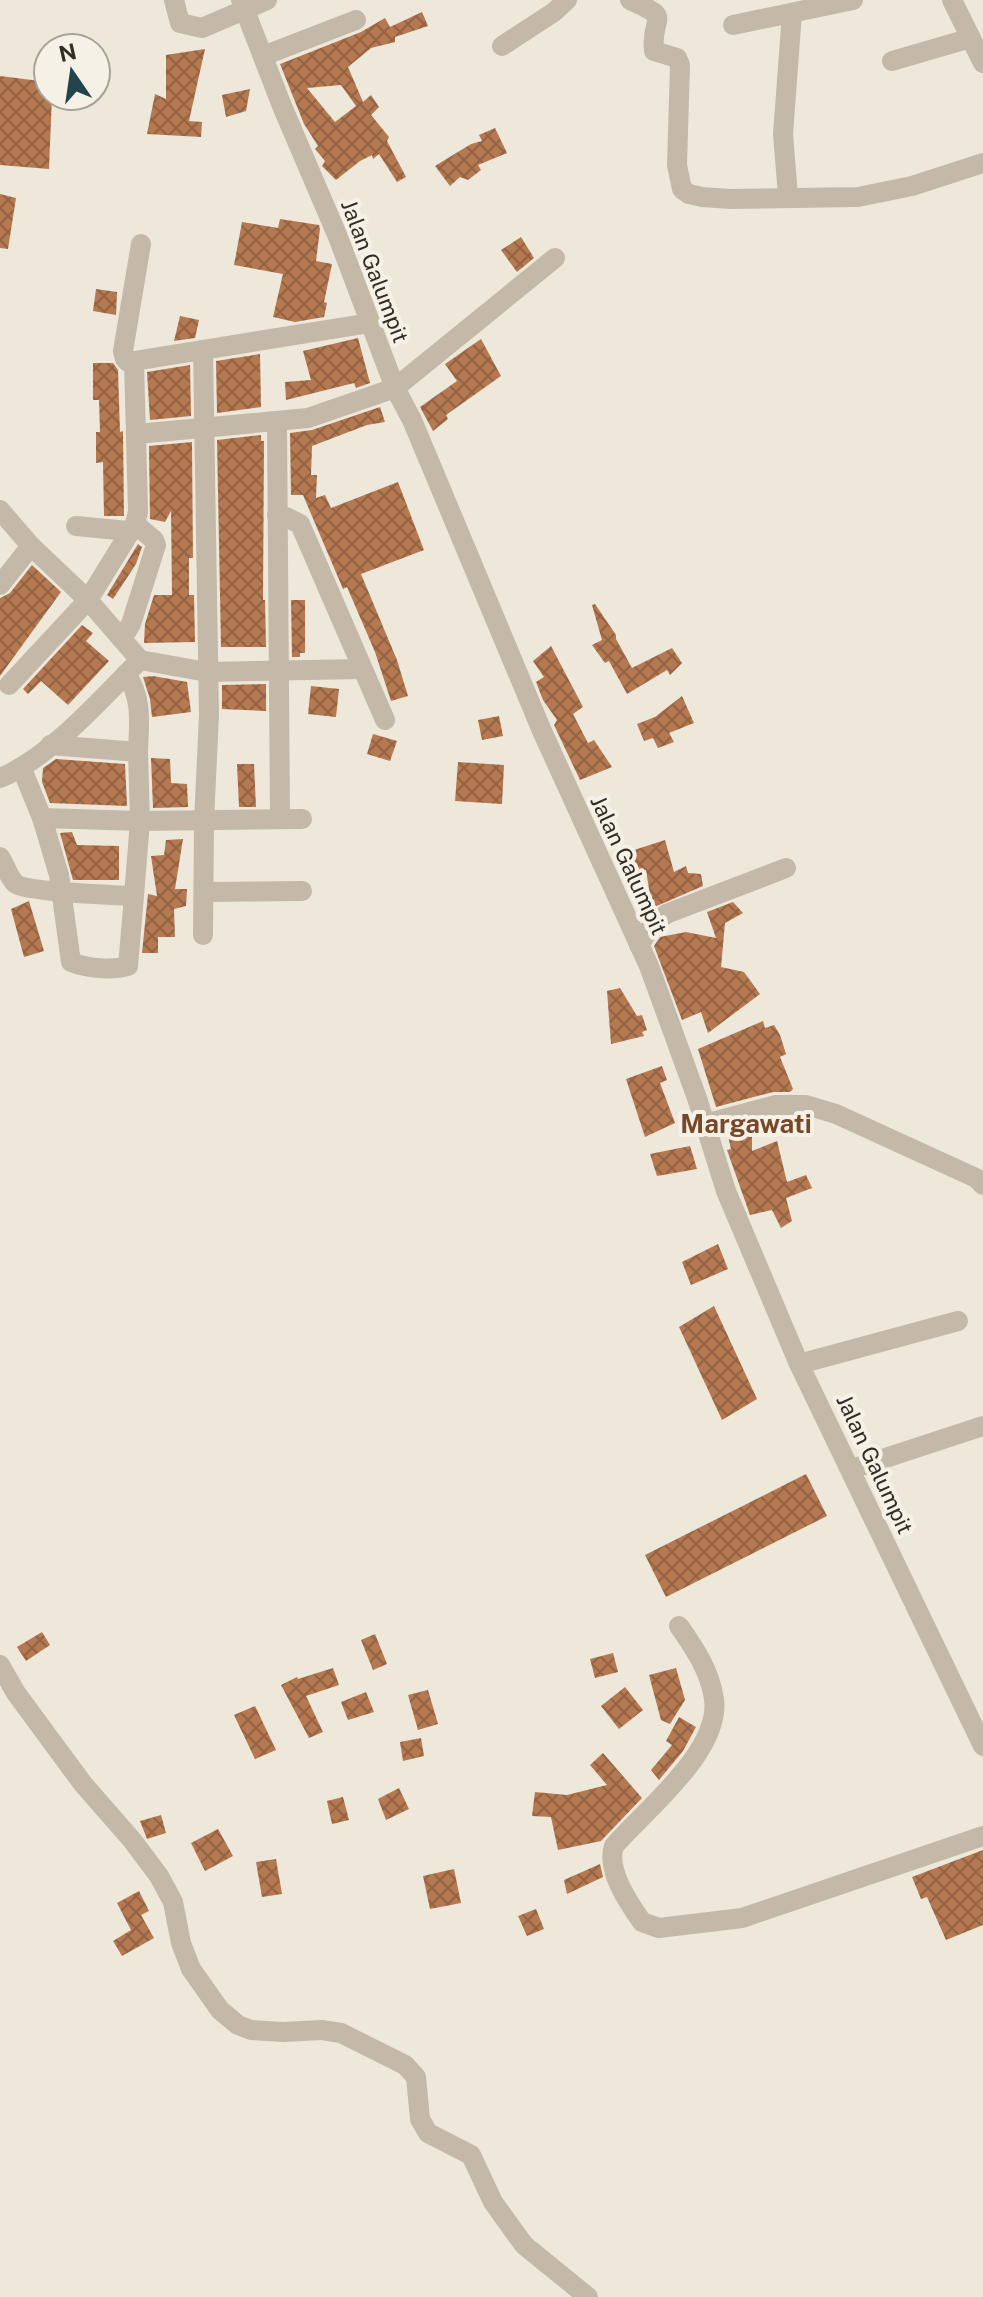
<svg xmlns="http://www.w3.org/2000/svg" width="983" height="2297" font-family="'Public Sans',sans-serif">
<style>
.building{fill:url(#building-cross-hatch);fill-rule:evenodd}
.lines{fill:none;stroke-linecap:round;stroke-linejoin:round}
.street{stroke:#c4b9a8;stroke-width:20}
.labels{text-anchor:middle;stroke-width:8;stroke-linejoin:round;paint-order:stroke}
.street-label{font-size:22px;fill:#322c27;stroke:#f6f1e6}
.quarter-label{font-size:26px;font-weight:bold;fill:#76492b;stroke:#f6f1e6}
</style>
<defs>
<pattern id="building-cross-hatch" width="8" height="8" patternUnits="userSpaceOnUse" patternTransform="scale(2)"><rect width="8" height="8" fill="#b57951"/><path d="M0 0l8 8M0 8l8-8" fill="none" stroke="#946343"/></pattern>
</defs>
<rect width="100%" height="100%" fill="#eee8db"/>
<g class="building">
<path d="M422 12 428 26 395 37V42L371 48 348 67 363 102 371 95 379 107 371 115 389 137 387 141 406 177 397 182 379 154 373 159 372 155 360 161 336 180 322 166 325 161 315 149 318 146 304 124 280 64 361 32 385 18 390 27ZM341 85 356 106 335 122 307 88Z"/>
<polygon points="205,49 189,121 202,122 201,137 147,134 155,94 166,99 166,55"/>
<polygon points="0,76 48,82 48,96 52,96 49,169 0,165"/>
<polygon points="250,89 246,111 226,117 222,95"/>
<polygon points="495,128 507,153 478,165 481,170 468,180 460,177 450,186 435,166 471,144 482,141 479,135"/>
<polygon points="0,194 16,198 8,249 0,248"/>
<polygon points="280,219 319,225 320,229 316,261 332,264 324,302 327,303 324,317 295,322 273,317 283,274 234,265 242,222 278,228"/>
<polygon points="521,237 534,258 517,272 501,250"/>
<polygon points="96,289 117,292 116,315 93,311"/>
<polygon points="180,316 199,320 195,338 174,341"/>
<polygon points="358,338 370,383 356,388 354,383 286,400 285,382 311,380 303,351"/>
<polygon points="481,339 501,376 446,415 448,419 433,431 420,407 457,381 445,364"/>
<polygon points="260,354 261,407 217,413 216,361"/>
<polygon points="93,363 113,363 118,370 120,432 123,431 124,516 104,516 103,462 96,463 96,432 100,432 99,400 93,400"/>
<polygon points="190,365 191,416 150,420 147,372"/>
<polygon points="380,407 385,422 367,425 312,446 311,475 317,475 316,498 325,495 331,508 398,482 424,550 361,574 397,660 408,696 391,701 375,652 347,587 343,589 303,495 291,495 290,433 312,430"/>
<polygon points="261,435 261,441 264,441 263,600 265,600 266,647 221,647 217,440"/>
<polygon points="192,442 193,558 189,558 189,595 194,595 195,642 144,643 145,624 154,595 172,595 171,511 165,522 150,519 149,446"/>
<polygon points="138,544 142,547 136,564 113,599 107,595"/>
<polygon points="32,565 61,592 0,676 0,598 10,593"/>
<polygon points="291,600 305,600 305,653 300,653 300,657 292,657"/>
<polygon points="595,604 616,635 616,639 632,668 672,648 682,663 670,675 667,670 627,694 609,661 605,663 592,645 602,640 592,605"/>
<polygon points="82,625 93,633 86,641 109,661 68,705 41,681 28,694 23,689"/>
<polygon points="551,646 583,707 573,714 588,743 594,740 612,767 580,780 554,725 557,720 543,700 536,682 544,677 533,661"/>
<polygon points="153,676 187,682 191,712 152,717 150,699 143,677"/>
<polygon points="266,684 266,711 222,709 222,685"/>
<polygon points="311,686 339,689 336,717 308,714"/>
<polygon points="682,696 694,723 669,733 674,742 658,748 653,738 644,741 637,724 655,717"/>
<polygon points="499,716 503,736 482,740 478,720"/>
<polygon points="373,734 397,741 390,761 367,754"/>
<polygon points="151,758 170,759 171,783 187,784 188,807 153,808"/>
<polygon points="56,759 125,764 127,806 50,803 42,782 43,768"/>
<polygon points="458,762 504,765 502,804 455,801"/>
<polygon points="237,764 254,764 256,807 239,807"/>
<polygon points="72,832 77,845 119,846 119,880 73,880 60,833"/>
<polygon points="183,839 175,889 187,889 186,906 174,909 175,937 158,937 158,953 142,953 148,894 157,896 151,856 164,855 166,840"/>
<polygon points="665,840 674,872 686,866 688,873 701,874 703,886 652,908 646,870 636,873 631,851"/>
<polygon points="29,901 44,951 24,957 11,909"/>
<polygon points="733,902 743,913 725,923 721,967 744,972 760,994 708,1033 701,1012 682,1020 654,946 660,937 686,932 716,938 707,912"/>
<polygon points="620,988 637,1016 642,1015 647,1030 642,1032 644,1036 611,1044 607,991"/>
<polygon points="763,1021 765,1028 774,1025 780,1035 786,1054 780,1057 793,1089 790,1092 773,1092 716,1107 698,1049"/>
<polygon points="662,1066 667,1080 660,1083 675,1123 645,1137 626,1079"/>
<polygon points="752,1125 752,1151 777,1141 787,1182 806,1175 812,1188 786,1198 792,1221 781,1228 772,1210 750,1215 727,1150 731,1149 727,1132"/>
<polygon points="690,1146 697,1169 657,1176 650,1154"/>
<polygon points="718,1244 728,1269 691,1285 682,1262"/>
<polygon points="714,1306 757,1399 722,1420 679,1327"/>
<polygon points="806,1474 827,1516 666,1597 645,1555"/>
<polygon points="42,1632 50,1645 26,1661 17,1647"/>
<polygon points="375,1634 387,1664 373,1670 361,1640"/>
<polygon points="613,1653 618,1672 595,1678 590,1659"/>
<polygon points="333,1668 339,1685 306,1696 323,1732 309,1738 281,1685 297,1677 298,1679"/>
<polygon points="676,1668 685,1700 670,1724 661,1720 649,1675"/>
<polygon points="625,1687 643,1710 619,1729 601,1706"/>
<polygon points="428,1690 438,1724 418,1730 408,1695"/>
<polygon points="366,1692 374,1712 348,1720 341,1702"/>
<polygon points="255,1706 276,1750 255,1759 234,1715"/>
<polygon points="679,1717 696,1727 683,1751 659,1780 651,1770 672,1745 666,1741"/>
<polygon points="421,1738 424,1756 403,1761 400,1742"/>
<polygon points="603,1753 642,1798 601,1841 558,1850 551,1817 532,1816 535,1792 567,1795 607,1785 590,1765"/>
<polygon points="399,1788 409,1809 386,1820 378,1799"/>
<polygon points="343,1797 349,1820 332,1824 327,1801"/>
<polygon points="161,1815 166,1833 147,1839 140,1821"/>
<polygon points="218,1829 233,1856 205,1871 191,1843"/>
<polygon points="983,1850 983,1925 946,1940 927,1897 921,1899 912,1877"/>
<polygon points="276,1859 282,1894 262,1897 256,1862"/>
<polygon points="600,1864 603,1877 567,1894 564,1880"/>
<polygon points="454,1869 461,1903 430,1909 423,1876"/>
<polygon points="139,1891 149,1911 141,1915 154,1938 122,1956 113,1941 131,1930 117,1903"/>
<polygon points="536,1909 544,1929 527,1936 518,1916"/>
</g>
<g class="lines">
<g class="street">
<polyline points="174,0 180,23 202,28 267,0"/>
<polyline points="241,0 282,106 338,237 395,388 412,420 542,731 649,966 697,1098 726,1191 799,1364 983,1746"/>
<path d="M630 0C675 20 650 14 654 51L677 58 680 65 677 165 682 189 689 194 702 197 731 199 858 197 912 186 983 163"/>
<polyline points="952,0 983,63"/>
<polyline points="733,25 853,0"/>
<polyline points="502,46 554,12 567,0"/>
<polyline points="263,56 356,20"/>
<polyline points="892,61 971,38"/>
<polyline points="788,196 783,134 792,13"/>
<polyline points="141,244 123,351 125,359 128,362 370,323"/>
<polyline points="203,350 209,715 204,821 203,935"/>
<polyline points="277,423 280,819"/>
<polyline points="137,434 308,418 395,388 555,258"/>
<polyline points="0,510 31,546 88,600 140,660 207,672 362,669"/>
<polyline points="277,515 286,517 300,524 385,720"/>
<polyline points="76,526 128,531"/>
<polyline points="0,585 31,546"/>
<polyline points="122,639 131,624 156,545 154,540 135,524"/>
<path d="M126 674C143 698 139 724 138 752"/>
<polyline points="9,685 88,600 135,524 138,512 134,362"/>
<path d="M50 745 138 752 140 821 42 818 59 875 71 962C86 968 111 971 128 966L134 896"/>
<polyline points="22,769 42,818"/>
<path d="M0 778C51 757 101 699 140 660"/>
<path d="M0 857C5 864 9 879 16 884 28 892 114 895 134 896L140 821 302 819"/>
<polyline points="205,892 302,891"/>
<polyline points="639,945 651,927 666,914 786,868"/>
<polyline points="705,1124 776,1105 806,1105 836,1114 976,1178 983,1185"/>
<polyline points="799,1364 958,1321"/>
<polyline points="852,1469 983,1426"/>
<path d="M679 1626C695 1649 710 1671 714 1699 721 1751 645 1810 614 1846 606 1870 628 1902 642 1922L659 1928 742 1918 983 1836"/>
<polyline points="0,1665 16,1693 83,1784 132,1840 159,1876 173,1902 181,1943 191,1969 220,2010 238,2025 251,2030 283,2032 322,2030 341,2033 405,2065 416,2077 420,2119 428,2133 471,2155 493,2202 524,2245 588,2297"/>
</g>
</g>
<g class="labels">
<g class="street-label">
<text transform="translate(375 271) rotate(69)" y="8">Jalan Galumpit</text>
<text transform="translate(629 865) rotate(65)" y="8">Jalan Galumpit</text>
<text transform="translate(875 1464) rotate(65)" y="8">Jalan Galumpit</text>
</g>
<g class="quarter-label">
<text x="746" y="1133">Margawati</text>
</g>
</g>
<g transform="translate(72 72) rotate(347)"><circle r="38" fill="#f6f1e6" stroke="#a8a29a" stroke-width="2"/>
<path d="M0-6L14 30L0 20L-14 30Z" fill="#23444d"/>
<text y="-12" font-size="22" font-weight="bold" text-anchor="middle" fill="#322c27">N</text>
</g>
</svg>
